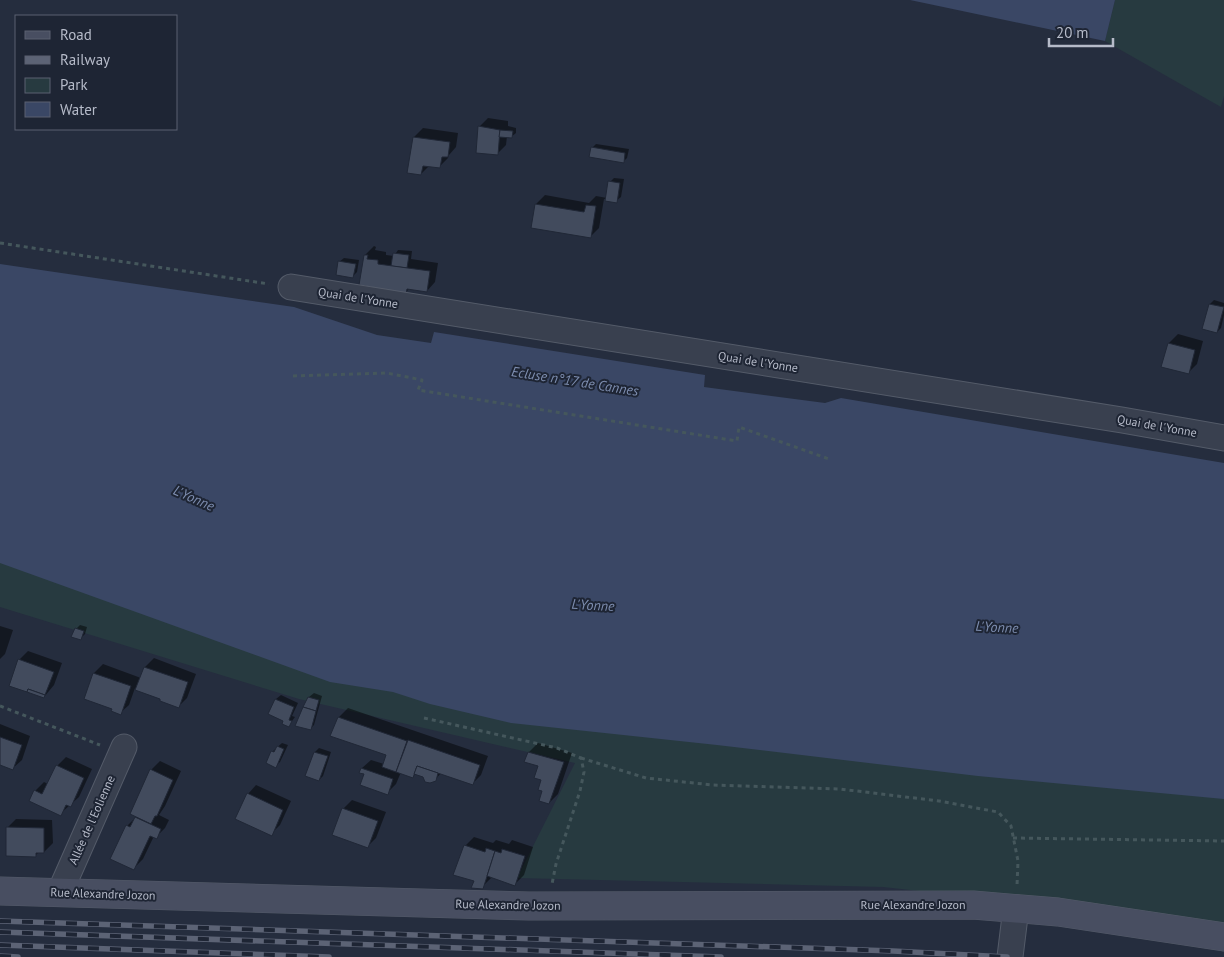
<svg xmlns="http://www.w3.org/2000/svg" width="1224" height="957" font-family="'PT Sans',sans-serif">
<style>
.green{fill:#273a40}
.water{fill:#3a4765}
.shadow{fill:#0007}
.building{fill:#424b5d;stroke:#202736}
.lines{fill:none;stroke-linecap:round;stroke-linejoin:round}
.street-casing{stroke:#545b69;stroke-width:27}
.secondary-casing{stroke:#545b69;stroke-width:29}
.path{stroke:#45575c;stroke-width:3;stroke-dasharray:4 4;stroke-linecap:butt}
.street{stroke:#39404f;stroke-width:25}
.secondary{stroke:#484e61;stroke-width:28}
.rail-casing{stroke:#5c6375;stroke-width:5.5}
.rail{stroke:#1e2534;stroke-width:4;stroke-dasharray:11;stroke-linecap:butt}
.labels{text-anchor:middle;stroke-width:4;stroke-linejoin:round;paint-order:stroke}
.street-label{font-size:12px;fill:#b6bbc9;stroke:#1e2534}
.water-label{font-size:14px;font-style:italic;fill:#7e8eb0;stroke:#1e2534}
</style>
<rect width="100%" height="100%" fill="#252d3e"/>
<g class="green">
<polygon points="1115,0 1224,0 1224,96 1221,107 1105,41"/>
<polygon points="0,562 1224,797 1224,925 883,887 517,878 575,763 299,699 0,607"/>
</g>
<g class="water">
<polygon points="910,0 1115,0 1105,41"/>
<polygon points="0,264 294,307 377,335 431,343 434,332 705,375 704,387 825,403 841,398 1224,463 1224,799 978,776 717,745 511,723 430,704 393,692 330,682 0,563"/>
</g>
<g class="shadow">
<polygon points="488,118 508,121 508,126 516,128 516,133 511,137 507,136 506,145 497,154 479,127"/>
<polygon points="423,128 458,133 456,147 449,155 448,158 439,167 429,166 421,174 414,137"/>
<polygon points="596,144 629,149 627,158 623,162 592,148"/>
<polygon points="614,178 624,179 621,197 616,201 604,199 599,228 591,236 536,204 545,195 589,203 596,196 607,198 610,182"/>
<polygon points="374,246 376,247 375,250 386,252 386,255 394,256 398,250 412,251 411,259 438,263 435,282 427,291 410,288 405,293 360,284 365,255"/>
<polygon points="344,258 359,260 357,272 353,276 339,262"/>
<polygon points="1214,300 1224,303 1224,315 1221,328 1217,332 1210,304"/>
<polygon points="1178,334 1203,341 1197,364 1188,373 1163,366 1169,343"/>
<polygon points="80,625 87,627 85,634 81,638 76,629"/>
<polygon points="0,626 13,630 5,654 0,659"/>
<polygon points="28,651 62,663 54,685 44,697 19,660"/>
<polygon points="154,658 196,674 187,698 179,706 162,698 135,688 129,705 120,713 114,708 85,698 94,673 103,664 141,678 145,667"/>
<polygon points="314,693 322,696 314,725 310,729 297,725 309,697"/>
<polygon points="281,695 298,703 292,716 295,717 289,725 285,721 270,714 276,699"/>
<polygon points="348,708 488,756 481,775 472,784 441,773 435,780 416,774 413,776 401,772 396,784 387,793 365,774 362,768 371,760 384,764 387,755 332,736 339,717"/>
<polygon points="0,724 30,736 22,760 13,768 0,763"/>
<polygon points="282,743 288,745 280,762 275,766 272,752"/>
<polygon points="538,743 572,753 558,794 549,803 543,790 543,779 539,766 526,762 529,752"/>
<polygon points="319,748 331,752 323,776 319,780 315,752"/>
<polygon points="66,757 92,769 79,797 60,814 35,791 44,782 48,784 57,766"/>
<polygon points="160,761 181,771 165,806 159,815 169,820 165,828 156,837 154,836 143,859 134,868 127,826 137,816 131,813 134,806 151,770"/>
<polygon points="256,785 291,801 280,825 271,834 248,794"/>
<polygon points="352,800 386,812 376,838 367,847 343,809"/>
<polygon points="16,819 52,820 53,843 44,852 39,852 35,856 7,828"/>
<polygon points="474,837 493,843 496,840 509,844 512,840 533,847 524,875 515,884 492,877 482,887 475,881 465,846"/>
</g>
<g class="building">
<polygon points="478,126 500,130 498,155 476,153"/>
<polygon points="500,130 513,131 512,138 499,137"/>
<polygon points="413,137 450,142 448,157 442,157 440,168 423,166 421,175 407,173"/>
<polygon points="591,147 625,153 624,163 589,157"/>
<polygon points="608,181 620,183 617,203 605,201"/>
<polygon points="535,204 584,212 586,205 596,206 591,238 531,228"/>
<polygon points="393,253 409,255 407,268 391,266"/>
<polygon points="364,255 368,255 367,259 378,260 378,264 430,271 427,292 407,289 406,294 359,285"/>
<polygon points="338,261 356,264 353,278 336,275"/>
<polygon points="1209,304 1224,307 1217,333 1202,329"/>
<polygon points="1168,343 1195,350 1189,374 1161,367"/>
<polygon points="75,628 84,631 81,640 71,637"/>
<polygon points="18,659 54,672 45,695 28,689 27,692 9,686"/>
<polygon points="144,667 188,682 179,708 160,701 160,699 135,690"/>
<polygon points="93,673 131,686 121,715 111,711 112,709 84,699"/>
<polygon points="28,689 45,695 44,698 27,692"/>
<polygon points="308,697 319,700 316,711 303,707"/>
<polygon points="275,699 294,707 289,720 292,721 289,727 282,724 283,721 268,714"/>
<polygon points="303,707 316,711 311,730 295,726"/>
<polygon points="338,717 407,741 396,772 382,767 386,755 330,736"/>
<polygon points="0,737 22,745 13,770 0,765"/>
<polygon points="408,740 480,765 473,785 417,766 413,778 396,772"/>
<polygon points="277,746 284,749 276,768 266,763 271,751 274,752"/>
<polygon points="314,752 328,756 319,781 305,776"/>
<polygon points="528,752 564,762 549,804 539,801 542,791 538,790 541,780 534,778 538,766 524,762"/>
<polygon points="56,765 84,778 71,807 66,805 61,816 29,801 34,790 42,794"/>
<polygon points="417,766 438,773 436,781 430,783 425,782 423,777 414,774"/>
<polygon points="361,768 393,779 388,795 360,785 364,774 359,773"/>
<polygon points="150,769 173,780 157,816 155,816 151,824 130,814"/>
<polygon points="247,793 283,810 272,836 235,819"/>
<polygon points="342,808 378,821 368,848 332,835"/>
<polygon points="135,817 161,829 157,839 150,836 134,870 110,859 126,825 130,827"/>
<polygon points="6,827 44,828 44,853 36,853 36,857 6,856"/>
<polygon points="464,845 485,852 486,848 495,851 483,889 471,888 474,881 453,875"/>
<polygon points="502,849 525,856 515,886 487,876 495,851 501,853"/>
</g>
<g class="lines">
<g class="street-casing">
<g id="street">
<polyline points="291,287 1122,420 1224,438"/>
<polyline points="60,892 124,747"/>
<polyline points="1010,957 1016,908"/>
</g>
</g>
<g class="secondary-casing">
<polyline id="secondary" points="0,891 529,906 973,905 1058,912 1224,937"/>
</g>
<g class="path">
<polyline points="0,243 269,284"/>
<polyline points="293,376 387,373 422,380 418,390 737,441 739,427 829,459"/>
<polyline points="0,706 100,745"/>
<polyline points="424,718 557,748 581,758 584,772 580,791 556,864 552,884"/>
<polyline points="581,758 646,778 713,785 840,789 939,801 998,812 1011,826 1018,861 1017,886"/>
<polyline points="1013,838 1224,841"/>
</g>
<use href="#street" class="street"/>
<use href="#secondary" class="secondary"/>
<g class="rail-casing">
<g id="rail">
<polyline points="0,921 893,951 1007,957"/>
<polyline points="0,932 721,957"/>
<polyline points="0,945 329,957"/>
<polyline points="0,956 18,957"/>
</g>
</g>
<use href="#rail" class="rail"/>
</g>
<g class="labels">
<g class="street-label">
<text transform="translate(358 298) rotate(9)" y="4">Quai de l'Yonne</text>
<text transform="translate(758 362) rotate(9)" y="4">Quai de l'Yonne</text>
<text transform="translate(1157 426) rotate(10)" y="4">Quai de l'Yonne</text>
<text transform="translate(92 820) rotate(-66)" y="4">Allée de l'Eolienne</text>
<text transform="translate(103 894) rotate(2)" y="4">Rue Alexandre Jozon</text>
<text transform="translate(508 905) rotate(1)" y="4">Rue Alexandre Jozon</text>
<text x="913" y="909">Rue Alexandre Jozon</text>
</g>
<g class="water-label">
<text transform="translate(575 381) rotate(9)" y="5">Ecluse n°17 de Cannes</text>
<text transform="translate(194 498) rotate(24)" y="5">L'Yonne</text>
<text transform="translate(593 605) rotate(3)" y="5">L'Yonne</text>
<text transform="translate(997 627) rotate(3)" y="5">L'Yonne</text>
</g>
</g>
<rect x="15" y="15" width="162" height="115" fill="#1e2534" stroke="#5b6170"/>
<rect x="25" y="31" width="25" height="8" fill="#484e61" stroke="#5b6170"/>
<text x="60" y="40" font-size="15" fill="#b6bbc9">Road</text>
<rect x="25" y="56" width="25" height="8" fill="#5c6375" stroke="#5b6170"/>
<text x="60" y="65" font-size="15" fill="#b6bbc9">Railway</text>
<rect x="25" y="78" width="25" height="15" fill="#273a40" stroke="#5b6170"/>
<text x="60" y="90" font-size="15" fill="#b6bbc9">Park</text>
<rect x="25" y="102" width="25" height="15" fill="#3a4765" stroke="#5b6170"/>
<text x="60" y="115" font-size="15" fill="#b6bbc9">Water</text>
<path d="M1049 38v8h64v-8" fill="none" stroke="#b6bbc9" stroke-width="2.5"/>
<text x="1056" y="38" font-size="15" fill="#b6bbc9" stroke="#1e2534" stroke-width="4" paint-order="stroke">20 m</text>
</svg>
